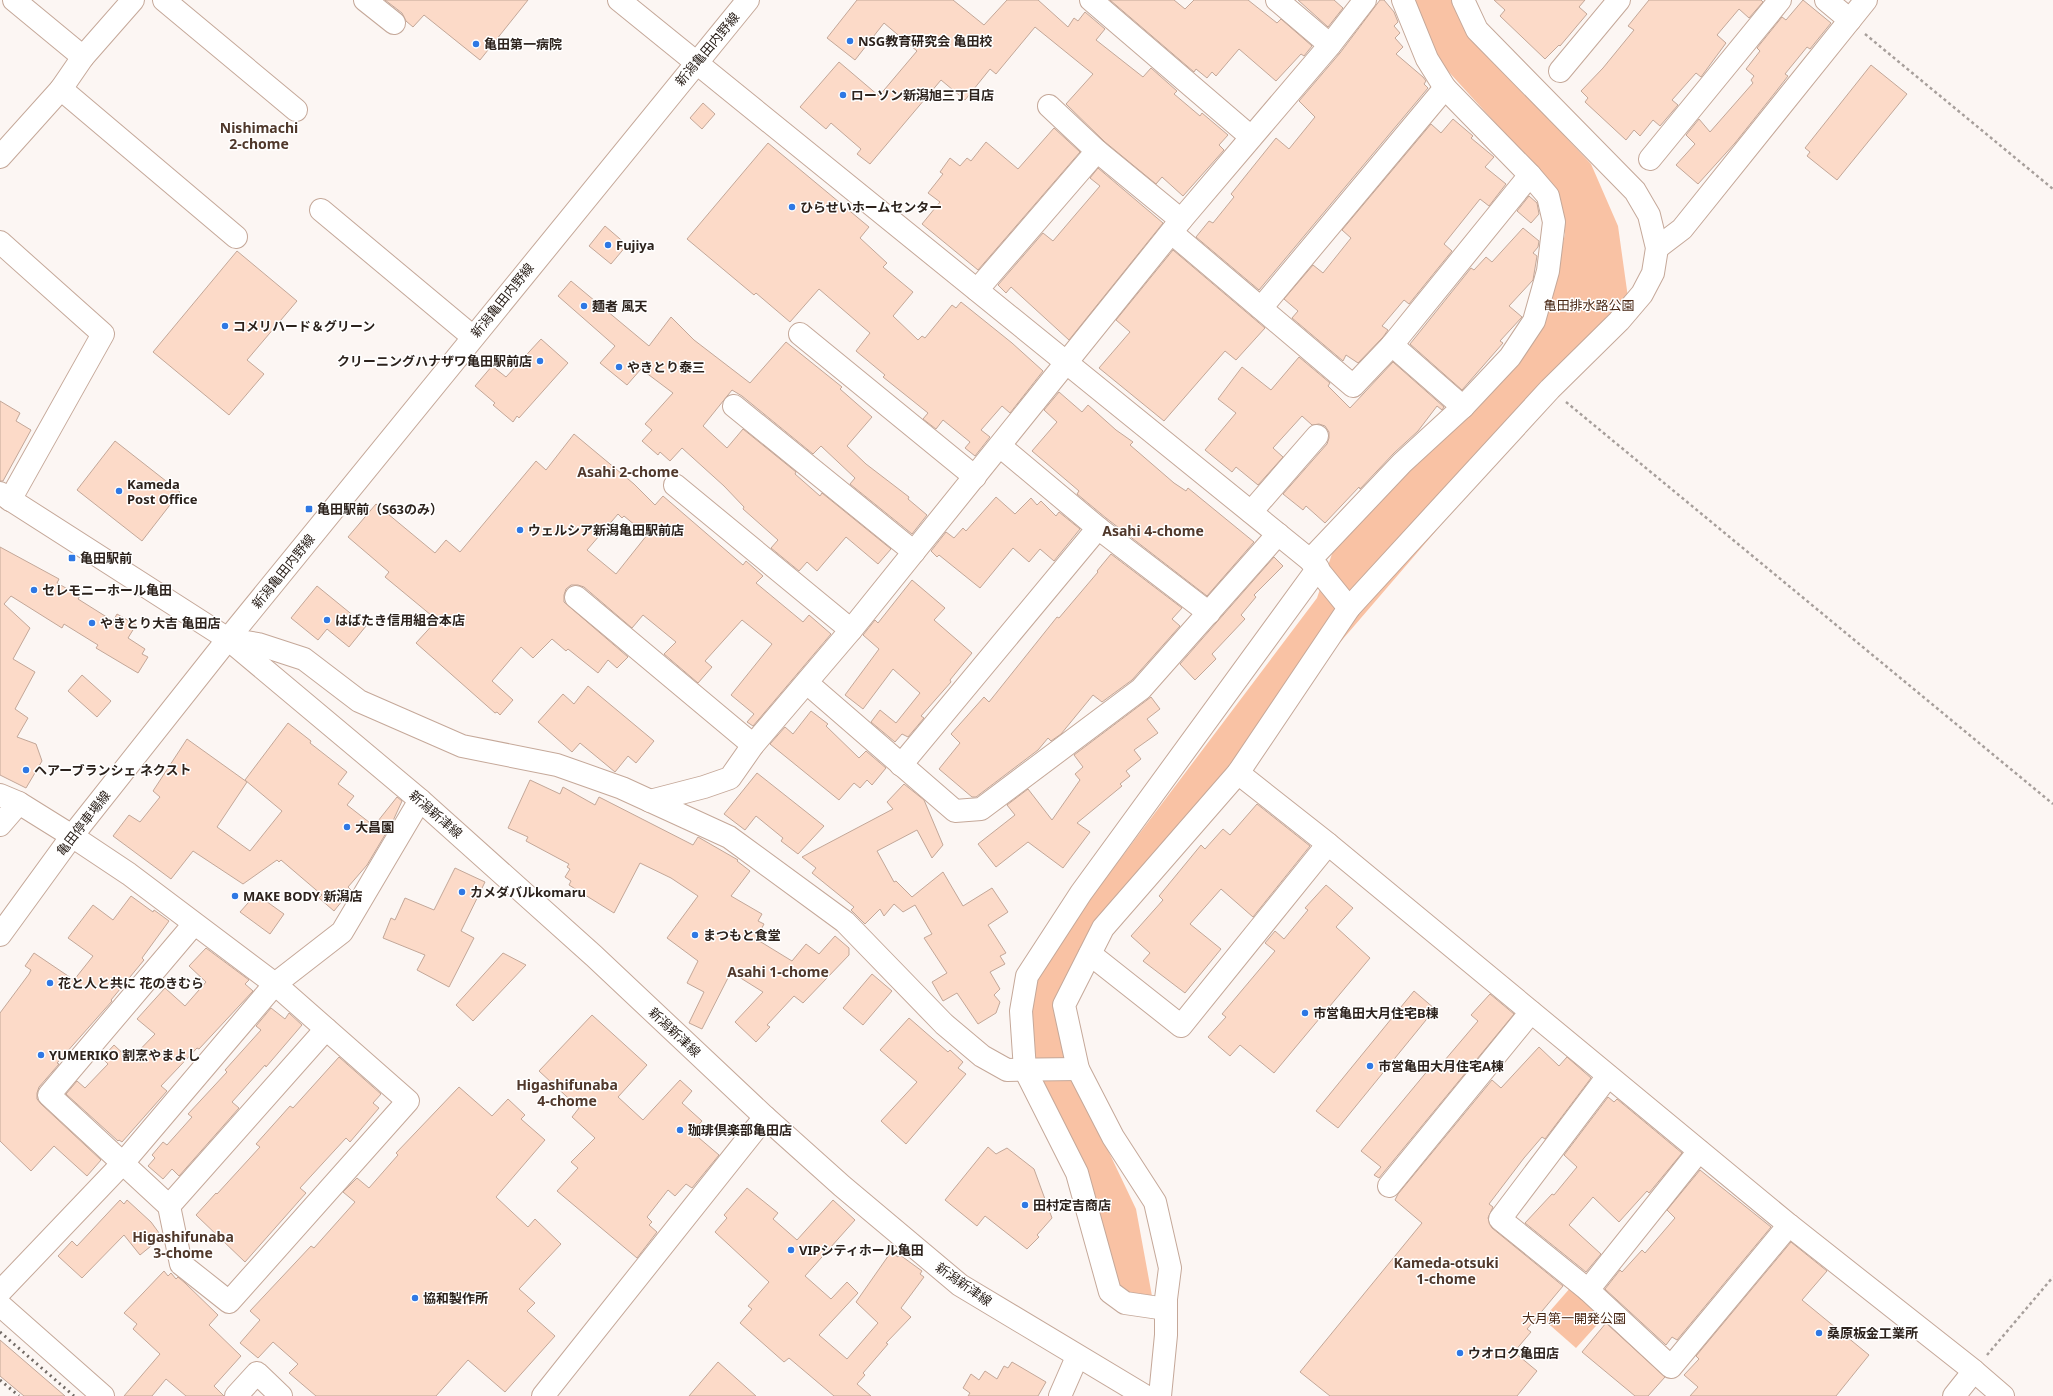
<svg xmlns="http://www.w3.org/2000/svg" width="2053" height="1396" font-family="'Noto Sans','Noto Sans JP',sans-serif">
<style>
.green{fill:#f9c2a4}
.building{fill:#fcdac8;stroke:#c3a798;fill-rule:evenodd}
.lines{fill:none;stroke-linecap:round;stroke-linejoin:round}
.minor-casing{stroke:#c5a899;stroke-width:24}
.major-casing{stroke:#c5a899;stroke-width:24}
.path{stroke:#a79f9b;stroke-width:2.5;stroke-dasharray:3 3;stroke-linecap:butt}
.minor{stroke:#fff;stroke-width:22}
.major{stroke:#fff;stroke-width:22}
.rail{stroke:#726a65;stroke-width:3;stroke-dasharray:2 4;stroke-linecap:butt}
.poi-dot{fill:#2e78e4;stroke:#fff;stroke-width:1.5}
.labels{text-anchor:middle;stroke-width:3;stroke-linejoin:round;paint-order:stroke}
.poi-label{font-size:13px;font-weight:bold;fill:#2c221c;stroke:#fff;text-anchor:start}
.street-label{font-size:13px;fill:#2c221c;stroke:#fff}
.park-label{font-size:13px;fill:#482714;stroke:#fff}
.neighbourhood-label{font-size:14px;font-weight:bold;fill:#50382b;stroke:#fff}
</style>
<rect width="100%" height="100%" fill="#fcf6f3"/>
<g class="green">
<polygon points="1414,0 1459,0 1480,46 1591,164 1618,226 1631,319 1527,425 1102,919 1057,1005 1076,1083 1136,1209 1152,1296 1130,1297 1113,1282 1031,1056 1032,976 1317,598 1334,548 1547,311 1565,234 1551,184 1437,59"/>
<polygon points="1571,1287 1604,1317 1576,1348 1543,1319"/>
</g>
<g class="building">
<polygon points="385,0 528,0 480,60 424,15 413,27 406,21 402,13"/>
<polygon points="857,0 953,0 984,25 1007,0 1038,0 1068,27 1074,18 1078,21 1085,12 1105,29 1096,40 1143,77 1151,68 1177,91 1174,94 1200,116 1202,113 1228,135 1219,145 1224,150 1183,196 1162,177 1156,184 1105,142 1066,104 1093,74 1035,27 996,74 990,69 965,100 941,80 870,164 857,154 861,149 831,123 826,129 800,107 839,62 879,96 917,51 884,23 855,60 827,38"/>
<polygon points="1110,0 1174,0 1185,9 1194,0 1248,0 1277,23 1281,19 1312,46 1304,56 1301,54 1276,81 1239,49 1216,76 1212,72 1207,78 1196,69 1194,72"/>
<polygon points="1298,0 1334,0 1343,8 1328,27"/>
<polygon points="1380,0 1384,0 1394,12 1398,22 1394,26 1400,33 1395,38 1403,47 1396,54 1423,77 1426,81 1424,84 1428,88 1259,290 1196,237 1209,221 1213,223 1234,197 1231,194 1276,138 1289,149 1315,117 1299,101 1340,53"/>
<polygon points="1494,0 1585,0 1579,7 1587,14 1560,46 1559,45 1545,59 1500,16 1505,10"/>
<polygon points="1649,0 1761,0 1763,2 1749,18 1739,9 1717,35 1726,43 1701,77 1696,73 1672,100 1678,105 1660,126 1653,120 1640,136 1634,130 1626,140 1585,102 1588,98 1581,91 1603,68 1634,30 1628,26"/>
<polygon points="1803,0 1831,23 1810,49 1807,47 1785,74 1788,76 1774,94 1735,143 1698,184 1676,165 1695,144 1686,135 1699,119 1710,132 1753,83 1751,80 1754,76 1746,69 1760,51 1757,48 1782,17 1786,20"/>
<polygon points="1871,65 1907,94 1837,180 1807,156 1810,152 1805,148"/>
<polygon points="703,103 715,114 702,129 690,118"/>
<polygon points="1453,119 1473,136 1471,138 1494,157 1485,167 1506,184 1489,206 1480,199 1444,244 1452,251 1409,304 1404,300 1382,326 1388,330 1383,337 1358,363 1346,355 1343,361 1292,318 1298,311 1284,299 1313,265 1323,273 1351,238 1342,230 1431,124 1441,133"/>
<polygon points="1054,128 1080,152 978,270 922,224 940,202 928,193 943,174 940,172 950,158 960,166 967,158 971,161 986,142 1018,169"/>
<polygon points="768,143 869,227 860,238 887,263 883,267 913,292 893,316 918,340 922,336 925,338 952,305 956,308 961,302 1012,343 1043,371 1010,413 1002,406 981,430 990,437 975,456 965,448 970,442 943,420 936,429 923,419 928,413 883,377 885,375 856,351 870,333 819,289 790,322 756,293 754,295 687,239"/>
<polygon points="1098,168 1163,223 1069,340 1011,287 1006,293 998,285 1043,233 1053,241 1076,214 1100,186 1090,178"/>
<polygon points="1529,196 1537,203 1539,214 1531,223 1517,211"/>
<polygon points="605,226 627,245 611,264 589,246"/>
<polygon points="1523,228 1539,241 1538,247 1533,253 1537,256 1533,280 1509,306 1522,317 1500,341 1503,343 1462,390 1410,344 1471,268 1474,270 1486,257 1492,262"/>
<polygon points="1173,250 1265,328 1236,360 1225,351 1164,421 1099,368 1130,332 1116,320"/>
<polygon points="237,251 297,301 247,360 264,374 229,415 153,352"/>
<polygon points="571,281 649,346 671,317 694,340 750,383 786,342 842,387 840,389 872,417 847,446 866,464 909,497 908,499 927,515 912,534 850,484 855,478 821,446 813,454 742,396 732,390 703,426 727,448 743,429 796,472 795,474 820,496 822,493 891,549 878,564 846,537 817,571 807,562 799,571 771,548 778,540 743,509 744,507 724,486 682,448 670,461 660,452 658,455 642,441 652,430 645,424 673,393 641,369 627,385 600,363 615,346 558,296"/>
<polygon points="541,339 568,363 519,418 517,416 513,422 493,405 495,403 475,386 492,366 506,377"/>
<polygon points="1299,357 1330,383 1328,386 1350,408 1393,362 1444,407 1442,410 1437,406 1418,431 1394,453 1360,489 1359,487 1325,523 1306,506 1303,510 1283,494 1327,444 1329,438 1329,432 1325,426 1319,424 1312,425 1302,416 1273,448 1283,457 1258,485 1236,467 1232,472 1205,450 1236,413 1218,399 1242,367 1271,390"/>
<polygon points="1059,392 1082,412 1088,405 1116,430 1133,442 1130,445 1174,483 1186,491 1188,488 1254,542 1207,596 1106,518 1077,494 1079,491 1032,451 1057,422 1044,410"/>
<polygon points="0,401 20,413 16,421 31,430 3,481 0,481"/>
<path d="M574 434 634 484 655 505 663 496 743 565 746 561 763 576 756 583 803 622 809 615 831 634 753 726 747 722 754 714 731 695 772 644 742 620 705 661 712 667 698 683 664 654 676 642 643 615 632 628 584 587 578 585H571L566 589 564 595V602L628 657 617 668 608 660 598 673 568 649 566 651 552 639 533 658 521 647 492 681 513 700 500 715 497 712 495 713 416 643 437 620 385 577 389 572 348 537 376 504 435 553 446 540 460 552 536 461 546 470ZM618 514 622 518 624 516 647 535 616 574 587 550Z"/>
<polygon points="115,441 180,492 142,541 77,490"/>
<polygon points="996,497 1015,514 1031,498 1037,505 1041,501 1056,516 1059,512 1080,529 1054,561 1040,549 1029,562 1013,548 980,588 939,555 937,557 931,551 946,532 954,538 963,528 966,531"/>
<polygon points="0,547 59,579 57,583 80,596 78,599 113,621 117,614 136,625 128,638 145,649 142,654 148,657 138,673 96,648 98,645 64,624 62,628 11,596 4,604 30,628 13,659 35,672 15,709 28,718 17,737 36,744 42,761 26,788 0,775"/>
<polygon points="1111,554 1182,608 1172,619 1180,626 1132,680 1102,702 1093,695 1061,734 1051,741 1048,738 1038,750 976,797 972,797 939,769 960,743 951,734 984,697 989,702 1057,617 1059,618 1098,572 1097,571"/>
<polygon points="1274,557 1283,566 1254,595 1256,597 1241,615 1245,619 1212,654 1216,659 1195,680 1180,664"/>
<polygon points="912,580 945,608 934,620 972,653 950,680 951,682 921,716 924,718 908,737 902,734 895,742 871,722 880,710 896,723 920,693 893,669 863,709 845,695 879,649 863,635 875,620 878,623"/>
<polygon points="317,586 366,626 349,647 327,629 318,640 291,618"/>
<polygon points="82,675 111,701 97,717 68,691"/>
<polygon points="588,686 654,741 636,763 628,756 615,772 580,743 572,752 538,722 563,694 574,704"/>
<polygon points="1151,697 1160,709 1147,719 1158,733 1134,750 1141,759 1126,771 1130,776 1120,784 1122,786 1077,823 1090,832 1063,868 1028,842 996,867 978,844 1015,815 1007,805 1028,789 1052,820 1080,780 1075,774 1083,767 1074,755"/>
<polygon points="811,711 828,724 826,726 859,758 866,751 886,768 872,785 867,780 860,788 854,783 839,800 770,744 785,727 793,734"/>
<polygon points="288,723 311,741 310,743 347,772 338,784 354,796 347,805 374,826 397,797 402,801 392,823 367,865 348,887 351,890 334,911 319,898 322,895 281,860 279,862 277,860 243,884 193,851 171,879 113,836 129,815 140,822 160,797 153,791 187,739 247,782 217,827 250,851 282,811 245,780"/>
<polygon points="757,773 824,826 798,854 781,841 783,838 756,816 745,830 724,814"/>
<polygon points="530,780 560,794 563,787 595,805 599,797 693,845 698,837 738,860 737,861 750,871 731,896 762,914 758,921 764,924 756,939 792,961 806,944 819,954 835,936 849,948 849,955 803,1003 794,996 767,1025 770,1027 756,1042 735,1022 763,992 731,972 702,1029 689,1023 704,992 687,983 698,961 667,938 698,896 671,878 640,863 614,913 569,885 571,881 565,877 570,869 567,867 569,864 526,841 528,837 508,828"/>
<polygon points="904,784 924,800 943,845 932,858 917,830 877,851 894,882 896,881 912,897 943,872 963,906 992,888 1008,912 988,925 1006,953 1000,956 1005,964 990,972 1000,989 994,995 1000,1002 996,1013 978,1024 957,993 943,1001 932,982 947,973 924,938 932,934 915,905 903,912 894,904 884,916 880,909 865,924 851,910 854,907 812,873 816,868 802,857 893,809 887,802"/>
<polygon points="1257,804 1310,846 1253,917 1221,889 1190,924 1221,949 1185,993 1143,961 1150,953 1131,936 1163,900 1159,896 1201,845 1205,849 1223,829 1230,835"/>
<polygon points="455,868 485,882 461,931 474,938 449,987 417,970 425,955 383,938 391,918 395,920 405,898 434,910"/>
<polygon points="1326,885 1353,908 1336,927 1370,958 1274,1073 1240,1045 1230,1056 1208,1037 1226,1017 1222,1014 1275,951 1265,943 1275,931 1284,939 1308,910 1305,908"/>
<polygon points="256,894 284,914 270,934 240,912"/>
<polygon points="131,896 153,912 154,910 169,921 142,958 144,960 111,1000 112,1001 57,1063 59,1064 39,1087 37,1093 37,1099 41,1104 101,1160 87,1176 54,1146 31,1171 0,1141 0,1013 29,974 31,970 25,966 34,953 74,980 93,956 68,938 93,905 113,920"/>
<polygon points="206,948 249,980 245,984 253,991 199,1049 197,1048 161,1086 167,1091 122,1142 119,1140 118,1141 66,1094 77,1081 85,1088 108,1064 102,1058 114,1045 130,1060 155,1034 137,1019 165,988 185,1006 206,982 189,966"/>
<polygon points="503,953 526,965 473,1021 456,1005"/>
<polygon points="872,974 892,991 863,1025 843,1008"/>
<polygon points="1414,991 1435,1009 1338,1128 1316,1111"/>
<polygon points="1490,994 1514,1014 1379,1178 1374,1175 1381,1167 1361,1151 1434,1063 1439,1067 1478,1021 1471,1015"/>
<polygon points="271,1008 285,1019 289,1013 302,1025 266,1067 265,1065 232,1102 239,1108 179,1176 172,1169 163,1179 148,1166 155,1158 152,1155 163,1142 167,1145 192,1117 188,1114 227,1072 225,1070 261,1030 256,1026"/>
<polygon points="592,1015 647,1065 618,1097 643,1120 680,1080 692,1091 682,1103 702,1121 692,1132 719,1155 692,1188 686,1184 675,1196 668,1190 647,1217 652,1222 649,1225 657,1232 637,1258 557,1191 578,1168 571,1162 595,1138 572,1117 579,1108 539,1071"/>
<polygon points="909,1018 948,1052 950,1050 963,1062 958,1068 966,1074 906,1144 881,1121 917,1082 880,1050"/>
<polygon points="1539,1047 1559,1066 1567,1057 1591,1078 1545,1139 1542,1137 1524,1158 1489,1204 1493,1207 1488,1218 1492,1228 1563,1286 1527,1329 1531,1332 1514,1352 1537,1371 1517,1396 1330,1396 1300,1372 1422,1223 1395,1200 1398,1194 1492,1080 1501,1088"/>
<polygon points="339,1057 381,1094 373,1103 379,1108 350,1142 346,1138 300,1188 306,1193 245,1262 196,1215 216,1193 217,1194 260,1147 256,1144 290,1106 293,1108"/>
<polygon points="459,1087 492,1116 508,1099 525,1115 521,1119 545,1140 496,1197 528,1227 535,1219 561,1244 519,1289 535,1303 527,1311 555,1336 505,1392 468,1360 436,1396 316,1396 289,1373 298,1364 273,1342 258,1358 240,1343 260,1320 250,1311 311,1246 314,1248 355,1202 343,1192 357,1178 369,1188 398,1155 396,1153"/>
<polygon points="1608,1097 1614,1102 1617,1099 1682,1153 1649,1193 1647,1191 1619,1222 1593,1197 1569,1225 1601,1254 1586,1272 1525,1223 1552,1194 1554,1195 1577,1167 1564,1155"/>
<polygon points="988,1147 996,1154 1007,1148 1034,1169 1042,1191 1052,1218 1037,1235 1039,1237 1027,1249 985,1216 977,1226 945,1200"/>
<polygon points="1700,1170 1771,1227 1677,1340 1672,1337 1666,1345 1605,1289 1620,1270 1622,1272 1642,1250 1645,1253 1675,1218 1667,1210"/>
<polygon points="747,1188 778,1213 773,1219 797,1240 833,1200 855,1220 805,1276 831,1299 847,1282 858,1293 819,1335 847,1359 878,1323 856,1302 891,1252 898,1257 900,1255 922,1271 920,1274 924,1277 901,1308 911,1317 886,1343 888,1344 863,1373 865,1375 857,1384 871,1396 834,1396 789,1358 784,1362 740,1323 752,1309 748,1306 769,1282 715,1232 727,1218 724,1215"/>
<polygon points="120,1200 124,1204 127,1200 151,1222 162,1237 140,1255 124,1235 82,1278 58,1256 72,1241 77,1246"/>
<polygon points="1791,1242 1827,1271 1802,1300 1869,1355 1836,1396 1690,1396 1698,1387 1684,1375 1699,1359 1696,1356"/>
<polygon points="164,1271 168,1276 171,1273 176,1279 178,1277 185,1283 218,1315 209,1325 241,1356 214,1386 224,1396 186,1396 166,1379 152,1396 124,1396 160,1354 133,1329 137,1324 124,1313"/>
<polygon points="1606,1323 1665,1377 1648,1396 1635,1396 1582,1352"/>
<polygon points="0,1340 65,1396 24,1396 0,1376"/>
<polygon points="718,1362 756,1396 689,1396"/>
<polygon points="1012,1362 1046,1382 1038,1396 968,1396 970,1393 963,1388 971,1374 979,1380 985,1371 997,1379 1004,1366 1008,1368"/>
</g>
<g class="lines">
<g class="minor-casing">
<g id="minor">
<polyline points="14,0 83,57"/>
<polyline points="164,0 296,110"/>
<polyline points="365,0 394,23"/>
<polyline points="619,0 1310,560 1349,608"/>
<polyline points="1091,0 1251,137"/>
<polyline points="1277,0 1330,45"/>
<polyline points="1826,0 1850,20"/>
<polyline points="1560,71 1619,0"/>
<polyline points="61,89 236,237"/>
<polyline points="1049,106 1097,151 1181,220"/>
<polyline points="0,157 61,89 83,57 133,0"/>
<polyline points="1650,159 1780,0"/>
<polyline points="321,210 473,337"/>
<polyline points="1172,233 1353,386 1392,345 1530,175"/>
<polyline points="0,242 103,334 10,500"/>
<polyline points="1657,248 1682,229 1866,0"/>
<polyline points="977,290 1097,151"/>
<polyline points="1261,308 1445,88"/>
<polyline points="800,334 975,477"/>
<polyline points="1392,345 1463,407"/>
<polyline points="734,406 914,552"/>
<polyline points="1000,446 1098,528 1209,613"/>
<polyline points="675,485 851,630"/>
<polyline points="1251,512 1317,436"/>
<polyline points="1310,560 1402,463 1463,407 1510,357 1534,321 1548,271 1554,222 1548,196 1530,175 1445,88 1427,59 1403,0"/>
<polyline points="576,597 753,745"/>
<polyline points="228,639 258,644 304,659 359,701 462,746 557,765 622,788 729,837 845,922 944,1024 982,1056 1007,1070 1078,1069"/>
<polyline points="807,683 955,811 981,809 1141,689 1278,534"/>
<polyline points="901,765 1098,528"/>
<polyline points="1238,773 1328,844 1789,1225 1974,1371 2003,1396"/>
<polyline points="0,795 19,803 72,836 129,874 275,984 408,1101 229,1302 181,1264 169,1206 49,1095 194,924"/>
<polyline points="650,801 704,787 730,778 753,745 851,630 1181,220 1330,45 1365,0"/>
<polyline points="0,825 19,803"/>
<polyline points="1090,954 1181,1026 1328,844"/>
<polyline points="1608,1076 1500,1219 1588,1290 1671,1367 1789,1225"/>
<polyline points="1389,1186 1531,1012"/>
<polyline points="169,1206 326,1029"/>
<polyline points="1588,1290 1699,1151"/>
<polyline points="0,1292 123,1163 275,984 342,932 420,800"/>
<polyline points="0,1305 103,1396"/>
<polyline points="1166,1309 1125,1303 1110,1292 1077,1173 1025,1070 1021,1011 1027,976 1081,893 1318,568"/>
<polyline points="236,1396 257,1373 281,1396"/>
<polyline points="543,1396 765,1117"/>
<polyline points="1060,1396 1077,1357"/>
<polyline points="1160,1396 1166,1335 1166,1299 1170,1268 1155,1202 1113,1137 1078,1069 1064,1005 1103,928 1238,773 1349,608 1550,389 1619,321 1642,294 1653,273 1657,248 1649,215 1635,191 1477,30 1463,0"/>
<polyline points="1954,1396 1974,1371"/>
</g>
</g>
<g class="major-casing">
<g id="major">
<polyline points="0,493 228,639 420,800 594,956 765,1117 842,1186 960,1285 1145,1396"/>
<polyline points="0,935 72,836 228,639 748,0"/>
</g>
</g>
<g class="path">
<polyline points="1865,34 2053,189"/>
<polyline points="1566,402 2053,804"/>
<polyline points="1987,1355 2053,1277"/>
</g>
<use href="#minor" class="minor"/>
<use href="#major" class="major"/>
<g class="rail">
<polyline points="0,1332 74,1396"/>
<polyline points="0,1380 19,1396"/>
</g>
</g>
<g class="poi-dot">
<circle cx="850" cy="41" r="4"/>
<circle cx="476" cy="44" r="4"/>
<circle cx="843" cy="95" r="4"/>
<circle cx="792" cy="207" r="4"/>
<circle cx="608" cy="245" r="4"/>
<circle cx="584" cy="306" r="4"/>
<circle cx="225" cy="326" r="4"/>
<circle cx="540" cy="361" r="4"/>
<circle cx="619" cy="367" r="4"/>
<circle cx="119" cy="491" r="4"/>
<rect x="305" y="505" width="8" height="8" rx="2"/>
<circle cx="520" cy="530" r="4"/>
<rect x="68" y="554" width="8" height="8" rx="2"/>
<circle cx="34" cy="590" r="4"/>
<circle cx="327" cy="620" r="4"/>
<circle cx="92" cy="623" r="4"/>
<circle cx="26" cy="770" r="4"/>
<circle cx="347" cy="827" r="4"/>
<circle cx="462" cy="892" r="4"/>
<circle cx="235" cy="896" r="4"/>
<circle cx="695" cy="935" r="4"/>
<circle cx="50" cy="983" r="4"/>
<circle cx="1305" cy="1013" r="4"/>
<circle cx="41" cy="1055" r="4"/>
<circle cx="1370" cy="1066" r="4"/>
<circle cx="680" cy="1130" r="4"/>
<circle cx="1025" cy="1205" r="4"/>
<circle cx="791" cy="1250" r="4"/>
<circle cx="415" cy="1298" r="4"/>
<circle cx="1819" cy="1333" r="4"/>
<circle cx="1460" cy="1353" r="4"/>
</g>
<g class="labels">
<g class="poi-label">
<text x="858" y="46">NSG教育研究会 亀田校</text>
<text x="484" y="49">亀田第一病院</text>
<text x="851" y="100">ローソン新潟旭三丁目店</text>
<text x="800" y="212">ひらせいホームセンター</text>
<text x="616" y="250">Fujiya</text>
<text x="592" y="311">麺者 風天</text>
<text x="233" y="331">コメリハード＆グリーン</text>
<text x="532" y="366" text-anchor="end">クリーニングハナザワ亀田駅前店</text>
<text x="627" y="372">やきとり泰三</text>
<text x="127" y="489">Kameda<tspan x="127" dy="15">Post Office</tspan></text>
<text x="317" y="514">亀田駅前（S63のみ）</text>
<text x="528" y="535">ウェルシア新潟亀田駅前店</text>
<text x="80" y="563">亀田駅前</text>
<text x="42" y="595">セレモニーホール亀田</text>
<text x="335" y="625">はばたき信用組合本店</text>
<text x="100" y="628">やきとり大吉 亀田店</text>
<text x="34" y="775">ヘアーブランシェ ネクスト</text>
<text x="355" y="832">大昌園</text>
<text x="470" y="897">カメダバルkomaru</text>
<text x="243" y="901">MAKE BODY 新潟店</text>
<text x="703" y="940">まつもと食堂</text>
<text x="58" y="988">花と人と共に 花のきむら</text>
<text x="1313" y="1018">市営亀田大月住宅B棟</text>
<text x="49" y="1060">YUMERIKO 割烹やまよし</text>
<text x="1378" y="1071">市営亀田大月住宅A棟</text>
<text x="688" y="1135">珈琲倶楽部亀田店</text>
<text x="1033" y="1210">田村定吉商店</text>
<text x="799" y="1255">VIPシティホール亀田</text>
<text x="423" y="1303">協和製作所</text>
<text x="1827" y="1338">桑原板金工業所</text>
<text x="1468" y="1358">ウオロク亀田店</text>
</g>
<g class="street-label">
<text transform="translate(707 49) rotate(-50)" y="5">新潟亀田内野線</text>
<text transform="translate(502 300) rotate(-51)" y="5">新潟亀田内野線</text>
<text transform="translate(283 571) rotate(-51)" y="5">新潟亀田内野線</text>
<text transform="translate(436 814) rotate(41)" y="5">新潟新津線</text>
<text transform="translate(83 823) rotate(-52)" y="5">亀田停車場線</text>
<text transform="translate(675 1032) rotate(43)" y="5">新潟新津線</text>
<text transform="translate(964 1284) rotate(35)" y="5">新潟新津線</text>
</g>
<g class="park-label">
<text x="1589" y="310">亀田排水路公園</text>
<text x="1574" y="1323">大月第一開発公園</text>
</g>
<g class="neighbourhood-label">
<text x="259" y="133">Nishimachi<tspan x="259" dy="16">2-chome</tspan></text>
<text x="628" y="477">Asahi 2-chome</text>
<text x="1153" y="536">Asahi 4-chome</text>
<text x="778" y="977">Asahi 1-chome</text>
<text x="567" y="1090">Higashifunaba<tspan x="567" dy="16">4-chome</tspan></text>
<text x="183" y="1242">Higashifunaba<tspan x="183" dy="16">3-chome</tspan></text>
<text x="1446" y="1268">Kameda-otsuki<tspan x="1446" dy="16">1-chome</tspan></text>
</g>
</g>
</svg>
